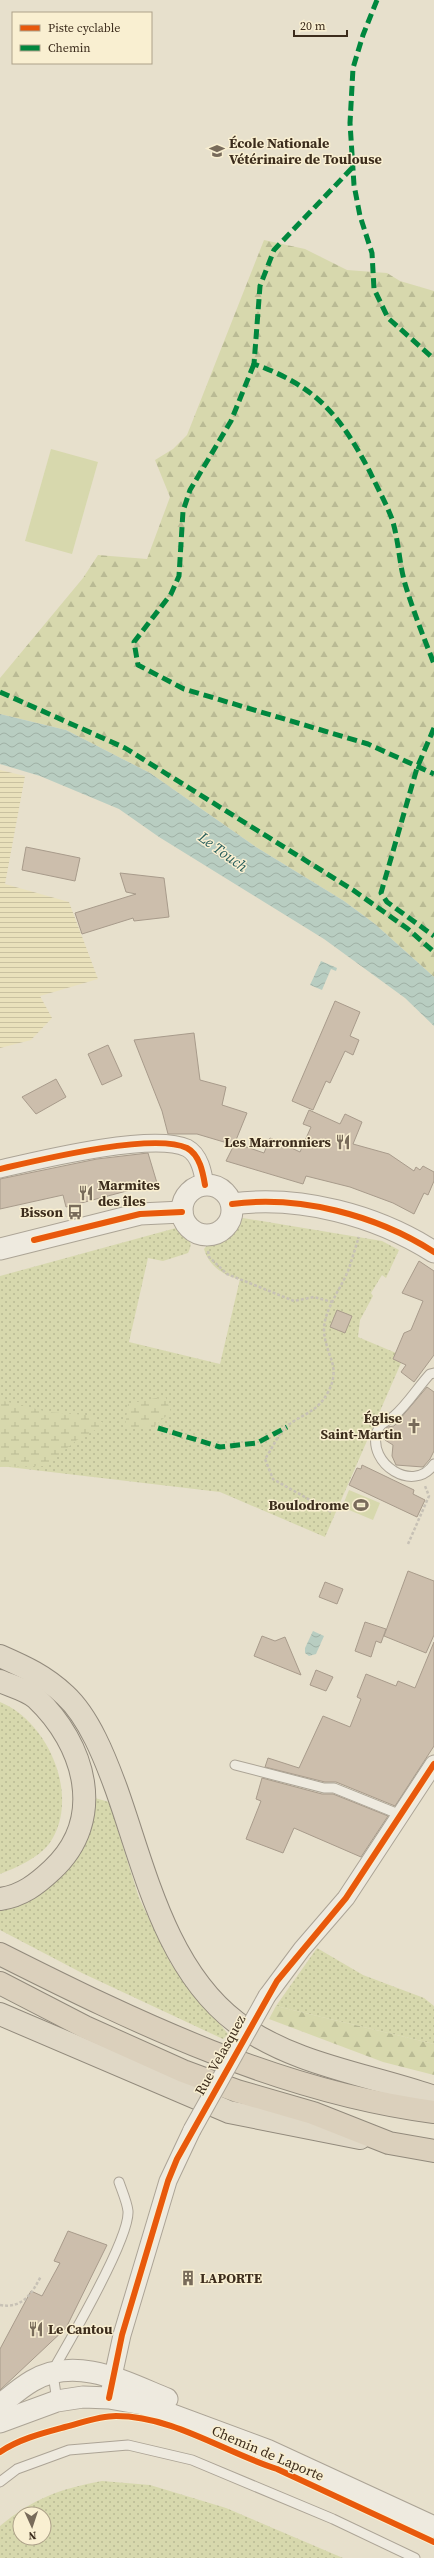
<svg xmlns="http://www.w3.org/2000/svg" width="434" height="2558" font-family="'Source Serif 4',serif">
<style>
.farmland{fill:url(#farmland-rules)}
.green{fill:url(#green-dots);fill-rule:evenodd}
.forest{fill:url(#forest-firs)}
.wetland{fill:url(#wetland-marsh)}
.pitch{fill:#d7d8ad}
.water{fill:url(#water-waves)}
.building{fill:#ccbeac;stroke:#a89b8b}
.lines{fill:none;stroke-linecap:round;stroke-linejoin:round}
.service-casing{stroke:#aca496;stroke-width:11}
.minor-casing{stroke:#aca496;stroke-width:19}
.tertiary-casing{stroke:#aca496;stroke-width:23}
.trunk-casing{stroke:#928a7c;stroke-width:24}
.motorway-casing{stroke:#928a7c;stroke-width:24}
.path{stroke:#c7c1b5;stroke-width:2.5;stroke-dasharray:3 2;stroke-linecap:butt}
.service{stroke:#eeeadf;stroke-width:9}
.minor{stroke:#eeeadf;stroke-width:17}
.tertiary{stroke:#eeeadf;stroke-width:21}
.trunk{stroke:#e0d8c6;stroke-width:22}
.motorway{stroke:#dbd0bc;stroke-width:22}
.minor-bridge-casing{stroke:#aca496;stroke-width:19;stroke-linecap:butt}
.minor-bridge{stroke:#eeeadf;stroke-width:17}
.quiet{stroke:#00873e;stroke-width:5;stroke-dasharray:10 5;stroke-linecap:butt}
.cycleway-casing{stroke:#f9efd1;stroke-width:8}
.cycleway{stroke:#e8590c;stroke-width:6}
.labels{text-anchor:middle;stroke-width:3;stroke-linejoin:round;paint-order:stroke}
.poi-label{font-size:14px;font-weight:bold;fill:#3c2c1c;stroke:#f9efd1;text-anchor:start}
.street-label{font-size:14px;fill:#3c2c1c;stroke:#f9efd1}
.water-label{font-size:15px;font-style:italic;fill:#295e5c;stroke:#f9efd1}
</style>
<defs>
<pattern id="farmland-rules" width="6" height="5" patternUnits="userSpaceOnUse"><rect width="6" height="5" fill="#e9e1bb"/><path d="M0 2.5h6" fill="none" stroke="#c9c1a0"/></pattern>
<pattern id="green-dots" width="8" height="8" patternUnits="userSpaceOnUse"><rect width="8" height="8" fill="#d7d8ad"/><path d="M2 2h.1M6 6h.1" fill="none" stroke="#b9ba94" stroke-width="1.8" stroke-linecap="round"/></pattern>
<pattern id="forest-firs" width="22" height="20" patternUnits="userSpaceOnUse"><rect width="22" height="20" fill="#d7d8ad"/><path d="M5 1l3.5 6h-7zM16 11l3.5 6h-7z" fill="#b9ba94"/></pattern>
<pattern id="wetland-marsh" width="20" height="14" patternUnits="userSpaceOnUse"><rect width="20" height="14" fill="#d7d8ad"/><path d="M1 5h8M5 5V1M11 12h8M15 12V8" fill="none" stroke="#b9ba94"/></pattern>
<pattern id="water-waves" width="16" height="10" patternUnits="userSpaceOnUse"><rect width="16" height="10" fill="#b8cdc1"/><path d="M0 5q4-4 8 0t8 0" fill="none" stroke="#9fb0a5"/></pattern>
</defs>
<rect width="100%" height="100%" fill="#e7e0cc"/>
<polygon class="farmland" points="0,770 25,776 5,884 69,902 98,979 40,996 52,1018 31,1040 0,1048"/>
<g class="green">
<path d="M243 1218 382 1241 399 1250 386 1278 382 1275 371 1293 373 1296 360 1320 358 1337 396 1353 393 1359 401 1363 325 1537 220 1492 0 1466V1276L176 1228C187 1236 195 1239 188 1253L163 1261 148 1258 129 1342 220 1364 240 1279C224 1276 209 1266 204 1249L209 1243 226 1235Z"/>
<path d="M0 1702C48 1721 82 1798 49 1844 38 1858 16 1868 0 1874Z"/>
<polygon points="95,1798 109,1802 139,1898 171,1964 228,2034 223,2039 82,1973 0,1930 0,1910 22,1904 44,1891 69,1869 86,1842"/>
<polygon points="317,1948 363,1975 424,1998 434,2006 434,2044 276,2006"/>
<path d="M102 2481 150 2485 226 2508 343 2558H0V2526C34 2498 60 2489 102 2481ZM20 2514H44V2538H20Z"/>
</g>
<g class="forest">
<polygon points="264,240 305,249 347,270 387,273 400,281 434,291 434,977 375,924 344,901 256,847 150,773 66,730 0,714 0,678 83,578 98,555 147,559 170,497 155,460 173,449 187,435"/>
<polygon points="276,2006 434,2044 434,2075 383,2062 269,2019"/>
</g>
<g class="wetland">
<polygon points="165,1396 171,1412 151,1429 125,1427 128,1404"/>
<polygon points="0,1400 48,1412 86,1415 106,1424 77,1440 45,1466 0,1467"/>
</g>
<g class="pitch">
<polygon points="51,449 98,462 72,554 25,541"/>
<polygon points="349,1490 380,1503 373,1520 342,1507"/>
</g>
<g class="water">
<polygon points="0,714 66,730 150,773 256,847 344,901 375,924 434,977 434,1026 405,998 324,939 159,837 119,809 40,776 0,764"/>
<polygon points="321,961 337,968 336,971 331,969 322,990 310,985"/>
<polygon points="313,1631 324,1636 316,1654 309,1656 305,1653 305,1648"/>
</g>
<g class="building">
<polygon points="26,847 80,858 75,881 22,870"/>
<polygon points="120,873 164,878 169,917 134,921 133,918 82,934 75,913 136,894 126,892"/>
<polygon points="335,1001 360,1012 350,1036 359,1040 353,1055 345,1051 330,1083 326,1081 313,1110 292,1101"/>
<polygon points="194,1033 200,1080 226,1087 222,1105 247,1113 234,1145 197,1134 168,1134 162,1111 134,1040"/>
<polygon points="108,1045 122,1076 102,1085 88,1054"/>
<polygon points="56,1079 66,1097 36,1114 22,1097"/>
<polygon points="309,1110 340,1124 345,1114 362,1122 353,1144 389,1154 414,1171 416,1167 420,1170 423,1166 434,1172 434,1181 428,1195 424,1193 414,1214 393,1203 350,1187 306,1176 303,1184 226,1161 235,1143 264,1153 270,1138 300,1152 311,1127 303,1124"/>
<polygon points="148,1153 157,1183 66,1207 63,1195 0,1209 0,1179 97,1159"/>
<polygon points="419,1261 434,1271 434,1355 414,1382 401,1372 406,1365 393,1359 404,1333 411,1330 423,1301 402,1293"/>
<polygon points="337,1310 352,1316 345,1333 330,1327"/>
<polygon points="427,1387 434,1392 434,1451 430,1459 423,1467 396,1465 392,1456 393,1445 385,1440 383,1433 387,1427 394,1426"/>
<polygon points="362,1465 414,1490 413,1494 425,1500 417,1517 349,1485 357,1468 361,1469"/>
<polygon points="408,1571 434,1581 434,1635 426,1653 384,1636"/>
<polygon points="325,1582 343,1589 337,1604 319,1597"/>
<polygon points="365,1622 386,1629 381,1643 376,1641 371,1657 355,1651"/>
<polygon points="262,1636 275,1641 285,1637 301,1675 254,1656"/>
<polygon points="434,1642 434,1746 395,1806 336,1782 325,1782 265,1767 268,1758 299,1768 323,1716 350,1727 361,1699 357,1697 366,1674 396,1686 398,1681 415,1688"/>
<polygon points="316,1670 333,1677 326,1691 310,1685"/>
<polygon points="262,1778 322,1794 333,1794 388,1816 361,1857 294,1828 283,1853 246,1839 261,1801 256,1799"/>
<polygon points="68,2231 107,2245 66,2328 0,2390 0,2349 31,2291 42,2296 60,2263 54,2261"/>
</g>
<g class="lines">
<g class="service-casing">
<g id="service">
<path d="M434 1373 430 1374C418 1387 407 1405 394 1416 387 1422 380 1422 377 1432 367 1464 414 1494 434 1464"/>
<polyline points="235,1765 324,1788 334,1788 401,1815"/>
<path d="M57 2401 53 2374 57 2363C72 2337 130 2237 128 2211 127 2202 122 2191 119 2182"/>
<polyline points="0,2482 17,2469 69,2450 128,2445 192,2460 333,2519 415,2558"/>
</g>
</g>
<g class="minor-casing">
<g id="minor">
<path d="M0 1169C39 1160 153 1132 187 1148 200 1155 203 1173 205 1185"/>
<polyline points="267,1996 302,1949 346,1898 434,1764"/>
<polyline points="110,2390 122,2335 168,2181 192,2130"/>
</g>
</g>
<g class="tertiary-casing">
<g id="tertiary">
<circle cx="207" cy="1210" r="25"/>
<path d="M232 1204C300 1195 376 1215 434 1252"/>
<polyline points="0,1249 140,1214 182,1212"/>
<path d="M0 2405C10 2397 20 2388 32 2381 76 2355 125 2382 167 2399"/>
<polyline points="0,2422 57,2401 83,2397 109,2398 143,2404 267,2450 434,2527"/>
</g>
</g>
<g class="trunk-casing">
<g id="trunk">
<path d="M0 1656C25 1667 45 1676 65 1695 89 1717 105 1758 116 1788 144 1866 165 1968 236 2022 293 2065 368 2074 434 2097"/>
<path d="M0 1681C11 1686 27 1690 36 1698 85 1744 107 1819 52 1870 37 1884 22 1896 0 1899"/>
<polyline points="0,2014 229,2112 360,2138"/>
</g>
</g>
<g class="motorway-casing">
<g id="motorway">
<path d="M0 1954C137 2023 280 2092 434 2112"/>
<polyline points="0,1983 85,2027 183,2071 237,2091 313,2113 389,2143 434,2151"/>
</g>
</g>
<g class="path">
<polyline points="208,1251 209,1257 227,1274 294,1301 314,1297 332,1302"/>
<path d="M331 1512 273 1479 265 1459C272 1449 278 1434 287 1426 302 1414 316 1413 327 1394 343 1366 325 1356 324 1330 324 1310 340 1290 348 1271 352 1260 355 1248 359 1237"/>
<polyline points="408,1544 429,1496 425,1486"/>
<path d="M0 2305C22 2309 32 2294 41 2276"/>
</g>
<use href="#service" class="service"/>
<use href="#minor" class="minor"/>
<use href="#tertiary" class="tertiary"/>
<use href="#trunk" class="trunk"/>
<use href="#motorway" class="motorway"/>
<g class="minor-bridge-casing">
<polyline id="minor-bridge" points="192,2130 267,1996"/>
</g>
<use href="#minor-bridge" class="minor-bridge"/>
<g class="quiet">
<polyline points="377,0 363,35 353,68 350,123 354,185 360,216 372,253 374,289 388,318 434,359"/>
<path d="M352 168 274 250 260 286 254 364C316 386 340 415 370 472 377 487 386 503 392 519 399 541 399 565 406 587 414 613 424 638 434 664"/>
<polyline points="254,364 231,421 190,490 183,511 179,576 171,594 134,642 138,665 184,689 368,744 434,774"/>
<polyline points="0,692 125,748 353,890 408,929 434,952"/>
<polyline points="434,728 417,768 381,893 387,902 434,936"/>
<polyline points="158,1428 220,1447 257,1443 287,1427"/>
</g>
<g class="cycleway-casing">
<g id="cycleway">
<path d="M0 1169C39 1160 153 1132 187 1148 200 1155 203 1173 205 1185"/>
<path d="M232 1204C300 1195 376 1215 434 1252"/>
<polyline points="34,1240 140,1214 182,1212"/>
<polyline points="109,2398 122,2335 168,2181 177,2159 277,1981 346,1898 434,1764"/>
<path d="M0 2452C19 2439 43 2433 65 2427 81 2423 99 2416 116 2416 173 2416 224 2452 277 2469L434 2542"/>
</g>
</g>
<use href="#cycleway" class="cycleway"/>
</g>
<defs>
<g id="university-bare" transform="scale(1.2)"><path d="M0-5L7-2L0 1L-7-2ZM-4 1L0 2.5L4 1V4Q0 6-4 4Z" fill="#786b5a" stroke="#f9efd1" stroke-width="2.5" paint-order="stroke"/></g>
<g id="restaurant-bare" transform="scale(1.2)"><path d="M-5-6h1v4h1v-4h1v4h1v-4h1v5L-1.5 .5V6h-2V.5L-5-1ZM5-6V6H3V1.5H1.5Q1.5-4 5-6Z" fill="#786b5a" stroke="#f9efd1" stroke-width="2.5" paint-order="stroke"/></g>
<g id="bus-bare" transform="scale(1.2)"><path d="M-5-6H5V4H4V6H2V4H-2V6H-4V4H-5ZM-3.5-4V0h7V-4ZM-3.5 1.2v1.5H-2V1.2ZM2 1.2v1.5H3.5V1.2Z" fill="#786b5a" stroke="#f9efd1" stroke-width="2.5" paint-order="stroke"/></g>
<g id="church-bare" transform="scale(1.2)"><path d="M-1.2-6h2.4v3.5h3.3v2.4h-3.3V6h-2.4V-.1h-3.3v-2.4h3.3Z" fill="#786b5a" stroke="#f9efd1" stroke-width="2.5" paint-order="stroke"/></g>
<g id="stadium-bare" transform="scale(1.2)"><path d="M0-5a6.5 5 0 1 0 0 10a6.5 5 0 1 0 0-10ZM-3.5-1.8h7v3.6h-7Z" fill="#786b5a" stroke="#f9efd1" stroke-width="2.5" paint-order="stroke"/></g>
<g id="building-bare" transform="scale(1.2)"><path d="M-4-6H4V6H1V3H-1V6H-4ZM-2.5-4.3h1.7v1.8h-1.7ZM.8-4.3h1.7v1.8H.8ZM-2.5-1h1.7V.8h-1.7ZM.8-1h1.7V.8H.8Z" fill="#786b5a" stroke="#f9efd1" stroke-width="2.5" paint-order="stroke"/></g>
</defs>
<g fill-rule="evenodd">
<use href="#university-bare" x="217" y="151"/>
<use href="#restaurant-bare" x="343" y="1142"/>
<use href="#restaurant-bare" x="86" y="1193"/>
<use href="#bus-bare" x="75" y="1212"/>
<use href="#church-bare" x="414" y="1426"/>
<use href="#stadium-bare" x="361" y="1505"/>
<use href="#building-bare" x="188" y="2278"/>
<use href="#restaurant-bare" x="36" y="2329"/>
</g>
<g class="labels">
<g class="poi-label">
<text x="229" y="148">École Nationale<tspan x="229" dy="16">Vétérinaire de Toulouse</tspan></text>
<text x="331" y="1147" text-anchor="end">Les Marronniers</text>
<text x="98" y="1190">Marmites<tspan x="98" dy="16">des îles</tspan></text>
<text x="63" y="1217" text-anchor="end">Bisson</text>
<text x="402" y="1423" text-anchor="end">Église<tspan x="402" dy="16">Saint-Martin</tspan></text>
<text x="349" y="1510" text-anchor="end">Boulodrome</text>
<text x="200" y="2283">LAPORTE</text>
<text x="48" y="2334">Le Cantou</text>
</g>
<g class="street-label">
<text transform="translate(220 2055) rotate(-61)" y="5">Rue Velasquez</text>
<text transform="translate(268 2453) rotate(23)" y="5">Chemin de Laporte</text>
</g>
<g class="water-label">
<text transform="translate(223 852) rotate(36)" y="5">Le Touch</text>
</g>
</g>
<rect x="12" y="12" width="140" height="52" fill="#f9efd1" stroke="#ada189"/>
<rect x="20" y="25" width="20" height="6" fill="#e8590c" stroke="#ada189"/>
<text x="48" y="32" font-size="12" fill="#3c2c1c">Piste cyclable</text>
<rect x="20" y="45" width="20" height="6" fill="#00873e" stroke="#ada189"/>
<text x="48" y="52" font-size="12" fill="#3c2c1c">Chemin</text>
<g transform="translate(32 2526) rotate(177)"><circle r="19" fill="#f9efd1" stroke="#ada189"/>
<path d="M0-3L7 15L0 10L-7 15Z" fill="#786b5a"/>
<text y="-6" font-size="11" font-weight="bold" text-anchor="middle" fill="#3c2c1c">N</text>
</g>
<path d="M294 30v6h53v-6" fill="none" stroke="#3c2c1c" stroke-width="2"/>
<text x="300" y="30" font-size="12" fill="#3c2c1c" stroke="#f9efd1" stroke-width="3" paint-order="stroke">20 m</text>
</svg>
